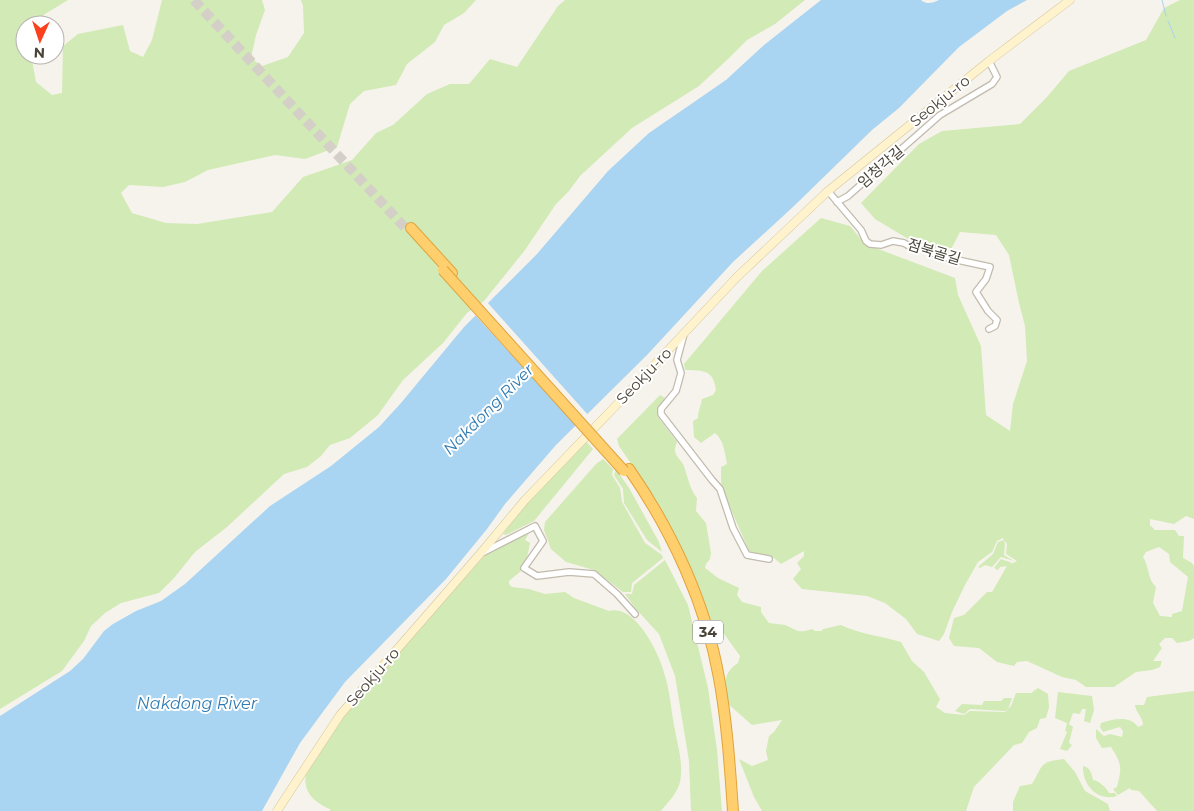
<svg xmlns="http://www.w3.org/2000/svg" width="1194" height="811" font-family="Montserrat,'Noto Sans KR',sans-serif">
<style>
.green{fill:#d2eab5;fill-rule:evenodd}
.water{fill:#a9d4f2}
.pier{fill:#f6f3ec}
.lines{fill:none;stroke-linecap:round;stroke-linejoin:round}
.stream{stroke:#a9d4f2;stroke-width:1}
.highway-tunnel{stroke:#d4d0c8;stroke-width:10;stroke-dasharray:10 5;stroke-linecap:butt}
.street-casing{stroke:#c2bbae;stroke-width:8}
.secondary-casing{stroke:#d6c79b;stroke-width:9}
.highway-casing{stroke:#e0a43c;stroke-width:12}
.street{stroke:#fff;stroke-width:5.5}
.secondary{stroke:#fff3cd;stroke-width:8}
.highway{stroke:#ffcf6e;stroke-width:10}
.highway-bridge-casing{stroke:#e0a43c;stroke-width:12;stroke-linecap:butt}
.highway-bridge{stroke:#ffcf6e;stroke-width:10}
.labels{text-anchor:middle;stroke-width:4;stroke-linejoin:round;paint-order:stroke}
.shield{fill:#fff;stroke:#817c74;stroke-width:1}
.shield-label{font-size:14px;font-weight:bold;fill:#4b4439}
.street-label{font-size:15px;fill:#4b4439;stroke:#fff}
.water-label{font-size:16px;font-style:italic;fill:#2e7ab2;stroke:#fff}
</style>
<rect width="100%" height="100%" fill="#f6f3ec"/>
<g class="green">
<polygon points="0,0 68,0 45,14 35,25 25,25 25,55 31,55 36,82 52,95 62,93 63,46 78,34 123,25 130,51 143,57 152,40 162,0 262,0 265,10 256,35 251,58 262,66 288,57 304,33 303,6 301,0 476,0 464,13 444,25 435,42 407,64 396,85 364,91 350,104 337,147 305,159 275,155 208,170 185,182 163,187 129,185 121,193 132,213 166,223 197,224 272,212 303,177 352,160 376,133 393,125 427,94 450,84 469,84 490,59 517,67 558,6 565,0 805,0 775,24 747,40 729,58 699,86 632,128 580,176 569,191 556,204 525,250 484,301 467,313 443,343 403,380 378,415 350,438 330,445 321,456 307,467 284,474 227,527 195,552 174,578 159,593 121,603 105,613 91,626 84,641 62,671 0,709"/>
<path d="M1180 0H1194V519L1186 516 1174 524 1150 519V525L1155 530H1175L1179 536H1184L1183 558 1192 563 1194 566V638L1189 641 1177 643 1172 638H1165L1159 644 1162 648 1153 661H1162L1160 667 1152 670 1136 672 1114 687H1086L1076 680 1062 677 1027 661 1017 662 1014 666 997 662 979 648 954 646 949 638 954 618 964 615 987 592H992L1007 566 1000 567 998 570 994 568 1001 559 1012 563 1009 565 1017 561 1006 554 1007 544 1004 540 1005 544 1004 555 1014 561 1001 557 992 567 985 565 980 568 978 567 993 554 998 542 1004 540 1003 538 997 541 992 552 978 562 965 585 952 612 944 634 939 641 917 634 906 619 885 603 867 596 802 589 793 579 801 569 797 563 804 556V551L781 564 774 558 749 551 724 493 721 484V467L727 464C725 454 724 440 715 433L701 443 694 437 693 421 698 418C698 410 701 406 702 399L713 395 716 390C713 369 704 371 685 370L684 364 762 271 821 218 850 226 865 244 955 278 958 295 981 346 986 415 1010 431 1013 404 1027 361 1025 326 1019 303 1009 255 996 235 960 232 949 253 915 243 875 219 861 203 919 144 942 131 1020 124 1047 97 1069 71 1146 40 1164 8ZM1159 547 1169 554 1170 562 1188 577 1182 611 1172 614V617L1160 616 1153 603 1156 587C1147 579 1150 568 1143 557L1146 552Z"/>
<path d="M660 395 665 398 659 407 657 416 677 442C676 444 675 447 675 450 675 456 680 459 683 464 688 476 689 488 697 498L696 511 706 523 711 553 710 559 706 564 705 568 718 578 739 588 737 595 742 602 761 607V612L769 623C774 624 780 624 785 625 798 630 797 634 812 629L815 631H822L823 629 841 625C859 634 881 636 901 642L912 661 924 672 940 699 936 707 945 713 964 715 970 711 1005 712 1011 706 1016 693H1031L1038 688 1048 694 1049 707 1046 718 1040 719 1037 728 1029 732 1022 743 1014 745 974 787 966 811H762L754 797 739 759 752 766 768 760 766 751 769 736 774 732 782 720 752 725 727 703C726 685 721 674 738 663L740 656 722 631 711 623 681 550 653 496 619 446 617 439Z"/>
<polygon points="585,440 593,449 534,521 506,535 503,534 516,516"/>
<polygon points="603,459 613,469 612,475 620,488 622,502 645,543 662,555 663,558 632,583 631,592 623,592 594,570 566,562 551,549 544,530 545,522 596,464"/>
<polygon points="616,469 629,488 659,542 662,552 647,540 624,503 623,489 614,475"/>
<path d="M530 531 525 540 530 543 527 558 521 567V571L509 581V584L512 587 529 589 545 594 565 592 574 598 609 611C636 604 660 655 665 676 670 692 671 709 674 725 677 743 684 764 680 782 677 794 668 802 661 811H330V809C313 802 301 790 307 771L342 718 485 555Z"/>
<polygon points="665,560 688,605 708,688 717,750 722,811 691,811 689,761 675,676 659,634 636,609 625,594 632,594 634,585"/>
<path d="M1194 691V811H1157L1139 791 1131 790 1130 788 1118 795 1113 789 1117 787C1122 768 1122 764 1111 747L1102 748 1096 738V729L1104 736 1110 734 1122 737 1123 731 1120 727 1103 732 1100 727 1101 723C1113 719 1130 715 1138 727L1143 725C1143 717 1136 713 1135 705H1144L1147 697Z"/>
<polygon points="1058,692 1092,696 1094,710 1090,723 1084,721 1086,709 1082,709 1080,714 1073,713 1069,724 1073,727 1069,743 1072,745 1067,751 1060,749 1067,732 1065,731 1067,723 1055,718"/>
<polygon points="1004,698 1012,698 1008,709 1005,711 970,709 964,714 955,711 962,704 982,705 984,701 1001,701"/>
<path d="M1064 759 1075 772 1085 791 1108 804 1110 811H1013V802L1020 786 1032 784C1044 764 1039 762 1064 759Z"/>
<path d="M1083 766C1090 767 1092 774 1093 780 1099 781 1106 787 1109 793H1115L1117 796C1098 802 1082 785 1083 766Z"/>
</g>
<path class="water" d="M821 0H921C927 5 932 3 939 0H1027L1007 11 959 47 899 108 872 130 794 206 733 262 647 355 556 445 505 504 487 529 446 579 345 682 300 743 262 811H0V716L70 671 83 659 104 631 113 624 136 611 161 601 185 584 270 506 331 466 379 427 401 403 464 327 537 254 608 171 649 133 726 80 764 45Z"/>
<polygon class="pier" points="487,302 589,416 578,427 474,314"/>
<g class="lines">
<g class="stream">
<polyline points="1162,0 1166,16"/>
<polyline points="1168,21 1175,38"/>
</g>
<polyline class="highway-tunnel" points="194,0 408,231"/>
<g class="street-casing">
<g id="street">
<polyline points="828,191 861,230 866,241 870,244 881,245 893,241 904,243 909,246 919,246 939,256 990,267 986,279 976,292 988,311 997,320 995,326 989,329"/>
<polyline points="837,202 848,196 940,115 992,84 997,77 989,61"/>
<polyline points="684,334 677,360 681,373 676,391 661,409 661,414 712,480 720,489 733,528 747,555 769,559"/>
<polyline points="482,553 535,526 543,541 524,568 537,576 569,572 594,574 617,594 635,614"/>
</g>
</g>
<g class="secondary-casing">
<polyline id="secondary" points="277,811 340,715 480,554 525,500 626,395 737,277 828,191 989,61 1070,0"/>
</g>
<g class="highway-casing">
<g id="highway">
<polyline points="411,228 452,273"/>
<path d="M629 469C672 531 706 604 719 678 727 722 730 767 733 811"/>
</g>
</g>
<use href="#street" class="street"/>
<use href="#secondary" class="secondary"/>
<use href="#highway" class="highway"/>
<g class="highway-bridge-casing">
<polyline id="highway-bridge" points="443,270 624,471"/>
</g>
<use href="#highway-bridge" class="highway-bridge"/>
</g>
<g class="labels">
<rect class="shield" x="693" y="620.5" width="30" height="23" rx="4"/>
<g class="shield-label">
<text x="708" y="637">34</text>
</g>
<g class="street-label">
<text transform="translate(940 101) rotate(-39)" y="5">Seokju-ro</text>
<text transform="translate(881 167) rotate(-41)" y="5">임청각길</text>
<text transform="translate(934 252) rotate(17)" y="5">점북골길</text>
<text transform="translate(644 376) rotate(-46)" y="5">Seokju-ro</text>
<text transform="translate(373 677) rotate(-49)" y="5">Seokju-ro</text>
</g>
<g class="water-label">
<text transform="translate(488 409) rotate(-45)" y="6">Nakdong River</text>
<text x="197" y="709">Nakdong River</text>
</g>
</g>
<g transform="translate(40 40) rotate(183)"><circle r="24" fill="#ffffff" stroke="#b7b4b0"/>
<path d="M0-4L9 19L0 12L-9 19Z" fill="#fc3f1d"/>
<text y="-8" font-size="14" font-weight="bold" text-anchor="middle" fill="#4b4439">N</text>
</g>
</svg>
